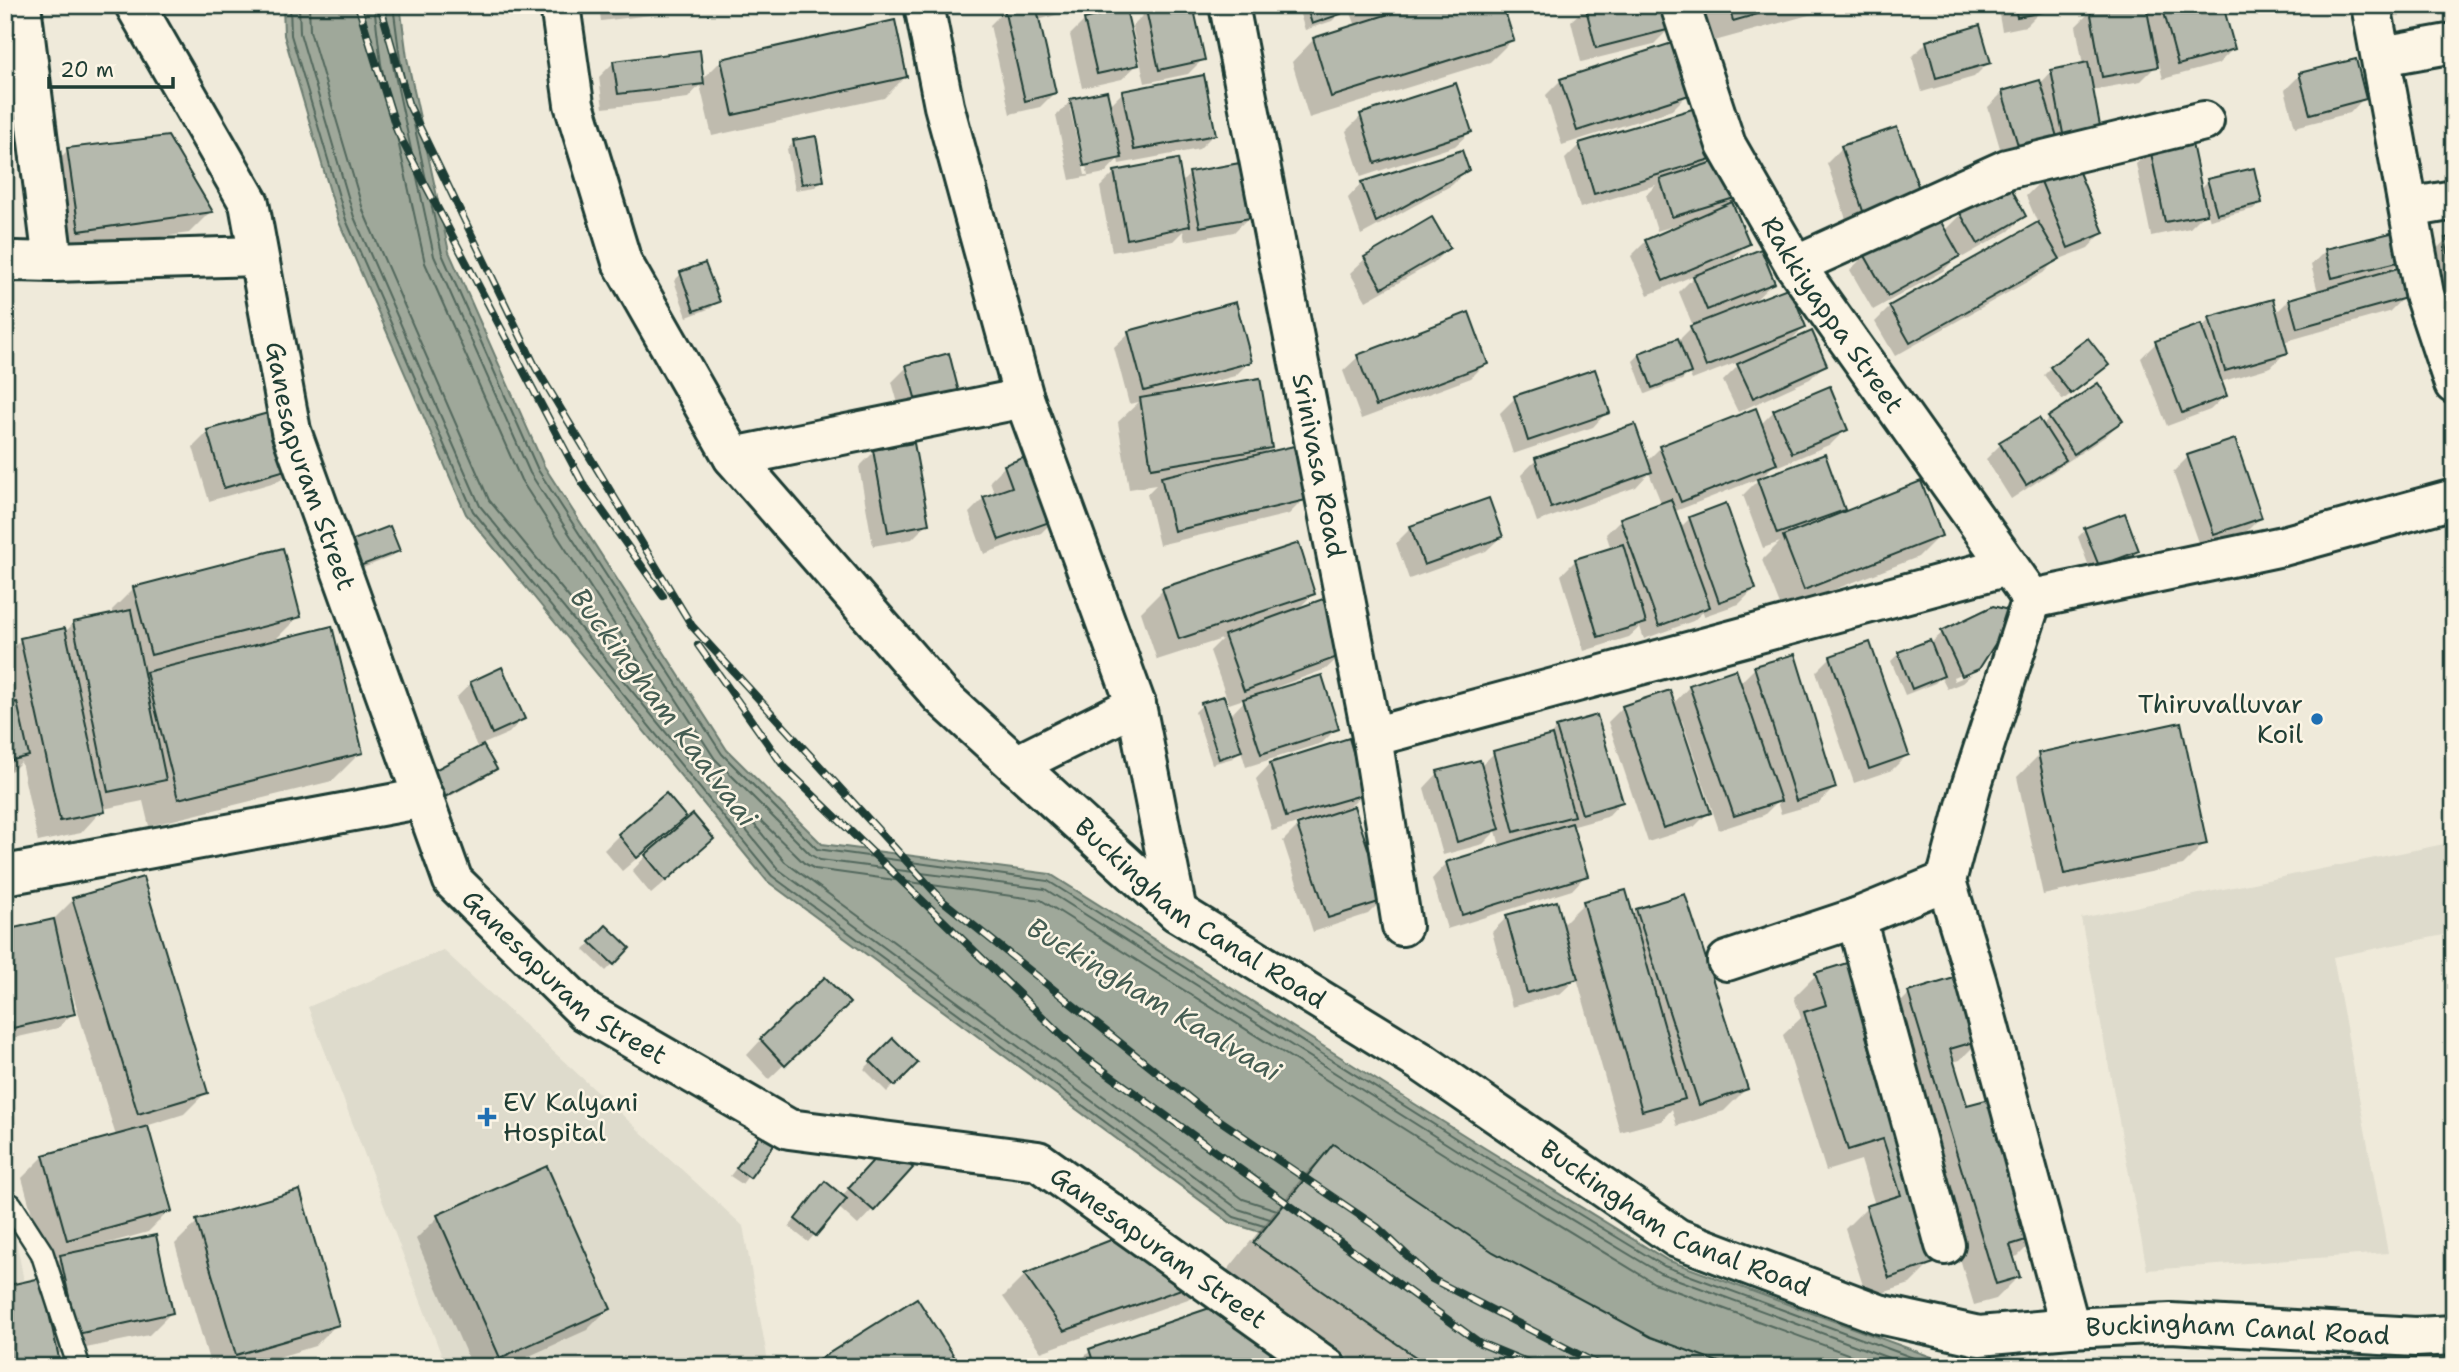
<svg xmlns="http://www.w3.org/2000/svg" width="2459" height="1372" font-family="'Shantell Sans',sans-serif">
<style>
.built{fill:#dedbcc}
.water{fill:#9fa89a;stroke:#6c7d71;stroke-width:2}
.shadow{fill:#0003;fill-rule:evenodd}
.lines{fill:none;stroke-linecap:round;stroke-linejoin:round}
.shore{stroke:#52685d;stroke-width:2}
.building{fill:#b5b9ad;stroke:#1f3d34;stroke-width:2}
.service-casing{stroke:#1f3d34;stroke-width:26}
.minor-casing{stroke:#1f3d34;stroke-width:44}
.service{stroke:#fcf5e5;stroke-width:21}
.minor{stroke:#fcf5e5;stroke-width:38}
.rail-casing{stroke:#1f3d34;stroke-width:8}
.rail{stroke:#fcf5e5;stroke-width:5;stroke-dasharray:16;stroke-linecap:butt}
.poi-dot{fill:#1f6fb2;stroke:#fcf5e5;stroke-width:2.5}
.labels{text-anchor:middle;stroke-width:5;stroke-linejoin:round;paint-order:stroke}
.street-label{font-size:26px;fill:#1f3d34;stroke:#fcf5e5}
.poi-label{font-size:26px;fill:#1f3d34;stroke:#fcf5e5;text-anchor:end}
.water-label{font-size:28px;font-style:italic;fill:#455d53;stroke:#fcf5e5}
</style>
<rect width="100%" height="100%" fill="#efeada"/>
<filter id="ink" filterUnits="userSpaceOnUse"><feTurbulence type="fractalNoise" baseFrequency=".0143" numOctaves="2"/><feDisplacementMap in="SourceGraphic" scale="14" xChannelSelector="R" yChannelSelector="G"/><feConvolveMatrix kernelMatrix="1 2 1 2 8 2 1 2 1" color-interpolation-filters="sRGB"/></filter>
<g filter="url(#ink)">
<g class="built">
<polygon points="2454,842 2454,933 2333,957 2388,1253 2147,1270 2081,918"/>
<polygon points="443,950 743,1226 769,1367 446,1367 308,1007"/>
<polygon points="5,1180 40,1367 5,1367"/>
</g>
<polygon class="water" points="283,5 400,5 407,58 449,252 544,466 727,750 822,844 1050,874 1483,1147 1667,1260 1959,1367 1671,1367 1560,1325 1231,1223 767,881 466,514 339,222 284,35"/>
<g class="shadow">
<polygon points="599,5 683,5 676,12 601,21"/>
<polygon points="1027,5 1078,5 1073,10 1038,20 1054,93 1040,107 1010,114 990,25 1005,10"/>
<polygon points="1297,5 1336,5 1339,14 1332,21 1305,30"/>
<polygon points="1348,5 1401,5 1391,15 1512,40 1490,62 1309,118 1292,62 1313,40 1356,26"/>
<polygon points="1701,5 1845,5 1711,42"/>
<polygon points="1997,5 2040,5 2041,11 2026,26 2002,31"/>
<polygon points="2153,5 2221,5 2233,49 2218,64 2163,79 2159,63 2141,81 2092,90 2100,131 2007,172 1988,107 2003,92 2040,84 2052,71 2083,65 2076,26 2091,11 2146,12"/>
<polygon points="1586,7 1669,29 1654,44 1581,62 1571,21"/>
<polygon points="1147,11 1203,59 1188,74 1145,83 1132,26"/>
<polygon points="1085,20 1138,64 1122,79 1082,88 1070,35"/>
<polygon points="1927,42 1989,62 1974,77 1922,92 1912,57"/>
<polygon points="722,60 906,76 884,98 712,136 700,85 688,98 603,108 599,77 614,62 702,80"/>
<polygon points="2300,75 2364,98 2350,113 2295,127 2285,90"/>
<polygon points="1561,80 1687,95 1672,110 1562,145 1546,95"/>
<polygon points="5,84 26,142 11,157 5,158"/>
<polygon points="1455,85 1470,132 1455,146 1361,177 1346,131 1361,116"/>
<path d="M1123 92 1214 134 1199 149 1119 164 1118 159 1105 173 1070 180 1056 116 1071 101 1108 107ZM1070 109H1074L1088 175H1085Z"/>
<polygon points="794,142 822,180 815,187 795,190 787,149"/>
<polygon points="1580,144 1712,158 1703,167 1739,195 1731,203 1748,243 1733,258 1722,263 1724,265 1773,283 1752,303 1804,327 1787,344 1825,364 1810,379 1738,412 1723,381 1738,366 1752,360 1751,357 1692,380 1689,373 1682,380 1645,394 1633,361 1640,354 1679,340 1693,326 1679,292 1697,274 1648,295 1631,256 1646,241 1678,228 1677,225 1657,231 1646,195 1656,185 1580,208 1565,159"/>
<polygon points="1842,148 1905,212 1850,231 1827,163"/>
<polygon points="68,150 211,211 189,233 57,252 46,172"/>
<polygon points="2151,150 2200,189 2208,181 2261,202 2253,209 2210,220 2207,211 2190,228 2151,236 2136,164"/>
<polygon points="1467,170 1452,185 1361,235 1348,198 1362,183"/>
<polygon points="1115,172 1180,184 1190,174 1249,217 1234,232 1185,241 1183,231 1173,241 1112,252 1100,187"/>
<polygon points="2041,181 2102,233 2088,248 2055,261 2043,273 1895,356 1875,322 1890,307 2038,224 2026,196"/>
<polygon points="1961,214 2024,216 2009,231 1963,257 1960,254 1943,271 1873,310 1850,270 1865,255 1944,231"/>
<polygon points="1431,220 1448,248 1433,263 1366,301 1350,273 1365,259"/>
<polygon points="2454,238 2454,309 2442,311 2431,254 2446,240"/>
<polygon points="2326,250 2400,261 2388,273 2404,297 2389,312 2283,342 2286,352 2271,367 2220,382 2225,396 2210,410 2167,426 2141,358 2156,343 2200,329 2210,319 2275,314 2289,300 2318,292 2311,265"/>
<polygon points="681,274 718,301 711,308 687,317 674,281"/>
<polygon points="1129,333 1250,361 1235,376 1182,390 1183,393 1270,447 1263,455 1304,499 1289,514 1159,545 1147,494 1156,485 1129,489 1118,422 1139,402 1129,404 1114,347"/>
<polygon points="1358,357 1486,363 1471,378 1361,419 1343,371"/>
<polygon points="907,367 944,414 904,425 892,382"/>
<polygon points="2051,368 2100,371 2063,400 2044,375"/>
<polygon points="1515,398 1607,412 1593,427 1513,454 1500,413"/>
<polygon points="1774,411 1846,429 1831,444 1777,467 1776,463 1759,480 1843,509 1834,518 1940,535 1918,557 1782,610 1762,560 1780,542 1763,548 1743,495 1760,478 1673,512 1679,529 1690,518 1754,589 1739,604 1704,616 1703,612 1693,621 1644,639 1640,627 1629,637 1584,651 1561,575 1576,560 1611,549 1606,534 1621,519 1662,505 1649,473 1636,487 1537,522 1521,475 1536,460 1634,426 1647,461 1660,448 1760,425"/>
<polygon points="2050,418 2121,421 2106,436 2011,499 1986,459 2001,444 2042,426"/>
<polygon points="208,432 294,466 279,481 209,501 193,447"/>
<polygon points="874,452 927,524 912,539 873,546 859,467"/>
<polygon points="2188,457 2260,518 2245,533 2200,548 2173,472"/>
<polygon points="1005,466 1056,518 1041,533 984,554 969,513 984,498 995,495 990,481"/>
<polygon points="1411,528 1501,537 1486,551 1409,579 1396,543"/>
<polygon points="2085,530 2137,551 2130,558 2091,572 2078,537"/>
<polygon points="398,550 391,557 350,573 342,551"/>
<polygon points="134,588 299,616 273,642 361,752 332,781 149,826 143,801 103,809 81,833 38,842 21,762 13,770 5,772 5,706 8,706 5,691 5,655 21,640 64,633 74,623 113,615 112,610"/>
<polygon points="1163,590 1313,594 1297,610 1341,655 1326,669 1274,688 1275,691 1337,728 1322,743 1246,767 1241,750 1233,758 1212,764 1195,712 1202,705 1229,717 1247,698 1229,704 1210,651 1222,639 1157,660 1141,612"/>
<polygon points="1942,633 1978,668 1973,672 1973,669 1953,677 1954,681 1972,674 1962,683 1947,689 1941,677 1935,683 1905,695 1891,661 1898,654 1929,642 1930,644"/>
<polygon points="1831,657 1907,755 1892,770 1854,783 1816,672"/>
<polygon points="1755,668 1834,788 1819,803 1781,814 1777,802 1764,815 1719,830 1682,720 1679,721 1709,812 1694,827 1648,842 1608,722 1623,707 1673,704 1690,686 1739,684"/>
<polygon points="471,683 523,718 509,733 481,745 494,769 487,776 436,804 478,749 456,698"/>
<polygon points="1557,728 1621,802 1607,817 1571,827 1586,875 1572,890 1447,929 1432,879 1446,864 1500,846 1496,831 1483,844 1443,855 1424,788 1438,773 1480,767 1494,753 1547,738"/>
<polygon points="2039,755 2205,843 2183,865 2043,895 2017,777"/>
<polygon points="1270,764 1363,793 1346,810 1383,899 1368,914 1313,932 1283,841 1303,821 1272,831 1256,779"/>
<polygon points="669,831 622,871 604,850 619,835"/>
<polygon points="697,854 651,894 632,871 646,856"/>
<polygon points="73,900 206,1092 184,1114 146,1126 170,1210 148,1232 98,1246 171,1313 149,1335 57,1354 39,1279 62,1256 45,1261 22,1178 44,1156 116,1136 68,979 66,980 73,1013 58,1028 5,1040 5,932 52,921"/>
<polygon points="1584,903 1631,916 1637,910 1746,1089 1724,1111 1677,1126 1672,1109 1661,1121 1620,1132 1577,978 1561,993 1512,1007 1492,932 1507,917 1562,925"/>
<polygon points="606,928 628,948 606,971 584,950"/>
<polygon points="1816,975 1871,1034 1865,1040 1884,1097 1890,1095 1932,1262 1910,1284 1867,1298 1845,1229 1867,1207 1875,1205 1861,1160 1826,1171 1783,1035 1801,1018 1794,997"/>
<polygon points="1909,994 1982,1038 1960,1060 1953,1062 1966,1107 2040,1234 2018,1256 2012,1258 2018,1277 1996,1299 1974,1305 1887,1016"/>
<polygon points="848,1003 769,1079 747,1055 761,1040"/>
<polygon points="893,1041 916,1063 887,1092 864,1069"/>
<polygon points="766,1129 777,1137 742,1184 730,1176"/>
<polygon points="1333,1146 1492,1254 1651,1339 1727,1367 1362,1367 1226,1272 1305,1174"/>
<polygon points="873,1161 911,1168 858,1225 838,1207 808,1242 789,1227 818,1191 841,1197"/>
<polygon points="438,1217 609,1308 587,1330 505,1367 472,1367 416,1239"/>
<polygon points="197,1222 337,1324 315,1346 246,1367 211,1367 175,1244"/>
<polygon points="1144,1229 1210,1277 1188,1299 1041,1352 1003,1297 1025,1275"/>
<polygon points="1090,1351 1301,1357 1291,1367 1074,1367"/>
</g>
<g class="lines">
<g class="shore">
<polyline points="290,5 291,35 346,220 473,511 772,876 1234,1217 1264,1226"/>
<polyline points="299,5 300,33 354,217 480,506 778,869 1238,1209 1270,1219"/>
<polyline points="309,5 310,31 364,213 489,500 666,716 670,717 671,712 521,480 425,263 381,64 374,5"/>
<polyline points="384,5 392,61 434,256 530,473 715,759 811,855 820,860 1045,889 1474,1161 1660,1273 1913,1367"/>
<polyline points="393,5 400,59 442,254 538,470 722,754 817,849 1048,881 1479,1153 1664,1266 1938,1367"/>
<polyline points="1277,1210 1243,1199 785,862 753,823 753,819 758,818 804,863 815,869 1041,900 1469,1170 1654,1283 1883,1367"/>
</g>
</g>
<g class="building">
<polygon points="1019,5 1036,5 1056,93 1025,101 1004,9"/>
<polygon points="1045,5 1077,5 1048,13"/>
<polygon points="1167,5 1193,5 1205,60 1159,70 1146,10"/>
<polygon points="1306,5 1338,5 1341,14 1312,24"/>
<polygon points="1417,5 1503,5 1514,40 1331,97 1313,38"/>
<polygon points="1585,5 1665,5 1671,29 1596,48"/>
<polygon points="1729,5 1790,5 1733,21"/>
<polygon points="2014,5 2042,5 2043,12 2017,17"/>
<polygon points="2111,5 2146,5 2158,67 2102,77 2090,9"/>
<polygon points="2162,5 2223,5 2235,49 2178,65"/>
<polygon points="1126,9 1139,65 1097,74 1084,19"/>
<polygon points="895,20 907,77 733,115 721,59"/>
<polygon points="1980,25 1991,63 1936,78 1926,41"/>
<polygon points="1672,43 1689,95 1577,131 1560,79"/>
<polygon points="700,50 704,84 618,94 613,61"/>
<polygon points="2356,59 2366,99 2310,114 2299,73"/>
<polygon points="2088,62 2101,131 2064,139 2051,70"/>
<polygon points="1204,75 1216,135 1134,150 1122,91"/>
<polygon points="14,80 27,142 5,147 5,82"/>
<polygon points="2040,80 2060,147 2022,159 2002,91"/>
<polygon points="1456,83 1472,132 1375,163 1360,114"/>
<polygon points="1107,91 1122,158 1084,166 1070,99"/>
<polygon points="1699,107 1714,158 1594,194 1579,143"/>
<polygon points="1897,127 1922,197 1865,217 1841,146"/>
<polygon points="168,136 213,212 79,231 67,148"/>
<polygon points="816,136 824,181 802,184 793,140"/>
<polygon points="2191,139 2207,214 2165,222 2150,148"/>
<polygon points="1462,150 1469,170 1376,222 1361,182"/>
<polygon points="1729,157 1741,196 1672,217 1660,179"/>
<polygon points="1178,159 1190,226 1127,239 1114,171"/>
<polygon points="1240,163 1250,218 1200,227 1189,172"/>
<polygon points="2076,165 2104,233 2068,248 2040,179"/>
<polygon points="2254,168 2262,203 2217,214 2207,179"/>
<polygon points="2009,184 2026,216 1978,244 1960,213"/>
<polygon points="1732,202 1750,244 1663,281 1645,240"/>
<polygon points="1936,213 1960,256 1888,296 1864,254"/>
<polygon points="1432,217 1450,248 1382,288 1364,257"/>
<polygon points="2038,222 2060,259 1910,343 1889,306"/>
<polygon points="2395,232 2402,261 2332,278 2325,249"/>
<polygon points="2454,236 2454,285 2445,238"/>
<polygon points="1761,249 1775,283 1707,310 1693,276"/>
<polygon points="705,263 720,302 694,311 680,272"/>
<polygon points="2398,268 2406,298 2297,328 2289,299"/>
<polygon points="1790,287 1806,327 1706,367 1690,326"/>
<polygon points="2273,299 2288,353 2225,371 2209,317"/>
<polygon points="1236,302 1252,362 1144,391 1128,331"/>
<polygon points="1469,312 1488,364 1376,406 1357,355"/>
<polygon points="2201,324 2227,396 2182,413 2155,341"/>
<polygon points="1812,331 1827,365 1753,398 1737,364"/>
<polygon points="1678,338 1691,373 1652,388 1639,353"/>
<polygon points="2088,338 2109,365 2071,394 2050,367"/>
<polygon points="949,353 961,400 919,412 906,365"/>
<polygon points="1595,369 1610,413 1528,441 1514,396"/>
<polygon points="1260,378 1272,448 1151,468 1140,398"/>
<polygon points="2098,383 2123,421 2074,454 2048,417"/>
<polygon points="1830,386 1848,430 1792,453 1773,410"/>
<polygon points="1756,408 1777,464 1681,502 1659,446"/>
<polygon points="268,413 296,467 224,488 207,430"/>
<polygon points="2039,418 2066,460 2026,485 1999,442"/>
<polygon points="1635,424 1652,472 1551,508 1535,458"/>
<polygon points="2235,439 2262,518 2214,534 2187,455"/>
<polygon points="914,443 929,524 888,532 873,450"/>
<polygon points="1294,446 1306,500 1174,531 1161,477"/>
<polygon points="1034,454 1058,519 999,540 983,497 1012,487 1004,465"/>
<polygon points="1825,454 1845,510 1777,534 1757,479"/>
<polygon points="5,471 11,518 5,519"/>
<polygon points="1921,481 1942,536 1804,590 1783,536"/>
<polygon points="1489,498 1503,537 1424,565 1410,526"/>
<polygon points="1671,499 1710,607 1659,626 1620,518"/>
<polygon points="1726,503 1756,589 1719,602 1689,517"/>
<polygon points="2125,513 2139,551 2099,566 2084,528"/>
<polygon points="390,526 400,551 357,567 348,542"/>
<polygon points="1299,543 1315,594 1179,639 1162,588"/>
<polygon points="1623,544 1646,623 1598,637 1575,559"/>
<polygon points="283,548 301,617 151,655 133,587"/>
<polygon points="1323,599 1343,655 1244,691 1224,635"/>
<polygon points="1993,606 2008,610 1997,641 1979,669 1962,676 1941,631"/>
<polygon points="131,610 166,780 108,792 73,622"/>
<polygon points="332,626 363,753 178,799 146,672"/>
<polygon points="65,628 105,812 60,821 20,638"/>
<polygon points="1930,640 1944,676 1912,689 1898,652"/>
<polygon points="1870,642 1909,755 1869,769 1830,656"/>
<polygon points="1795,654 1836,788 1796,801 1754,666"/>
<polygon points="502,667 525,719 492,734 470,682"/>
<polygon points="1736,669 1781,801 1734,816 1689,685"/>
<polygon points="1322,675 1339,729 1261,754 1243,699"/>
<polygon points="1670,690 1711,813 1663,828 1622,706"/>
<polygon points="1224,696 1242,751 1219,759 1201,703"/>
<polygon points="17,702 29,756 5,762 5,705"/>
<polygon points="1597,715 1623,802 1582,814 1556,727"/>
<polygon points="2181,722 2207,844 2064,874 2038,753"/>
<polygon points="1552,735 1574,816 1514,832 1493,751"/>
<polygon points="1349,738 1365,794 1286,817 1270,763"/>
<polygon points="483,745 497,769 443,798 429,773"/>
<polygon points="1480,760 1500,829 1457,842 1437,771"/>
<polygon points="666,793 686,817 637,858 618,834"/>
<polygon points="1354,806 1385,900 1328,918 1297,825"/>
<polygon points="693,814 714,839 666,881 645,855"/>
<polygon points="1572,823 1588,876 1462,915 1446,862"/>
<polygon points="143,877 208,1093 138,1114 72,898"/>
<polygon points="1626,890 1685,1099 1642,1111 1583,901"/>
<polygon points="1685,894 1748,1089 1699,1105 1636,909"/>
<polygon points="1557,901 1578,979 1527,993 1506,915"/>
<polygon points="54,919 75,1014 13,1028 5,993 5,930"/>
<polygon points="606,925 630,948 614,965 590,942"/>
<polygon points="1850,962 1872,1035 1866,1036 1934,1263 1889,1278 1866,1206 1901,1195 1883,1139 1848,1150 1804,1012 1826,1005 1815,973"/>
<polygon points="1964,975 1984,1039 1950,1049 1967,1105 2001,1096 2042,1235 2010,1245 2020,1277 1996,1284 1908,992"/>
<polygon points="825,977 850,1003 785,1066 760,1039"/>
<polygon points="893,1038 918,1063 895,1086 870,1061"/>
<polygon points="148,1126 172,1211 67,1240 43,1155"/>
<polygon points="766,1127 780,1136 750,1178 736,1168"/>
<polygon points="888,1144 913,1168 874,1211 848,1188"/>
<polygon points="1333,1144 1493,1252 1651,1337 1732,1367 1430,1367 1253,1243"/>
<polygon points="547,1166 611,1309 500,1358 437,1215"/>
<polygon points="825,1181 847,1199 816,1236 795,1219"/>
<polygon points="300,1190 339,1325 236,1355 196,1220"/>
<polygon points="1144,1227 1212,1278 1064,1331 1024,1274"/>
<polygon points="156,1235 173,1313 77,1334 60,1255"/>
<polygon points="41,1278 61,1367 5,1367 5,1286"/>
<polygon points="1254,1293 1303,1358 1276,1367 1095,1367 1089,1349"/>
<polygon points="917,1298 961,1367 813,1367 812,1364"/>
</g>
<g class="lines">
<g class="service-casing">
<polyline id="service" points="5,1205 11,1205 42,1253 79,1367"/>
</g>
<g class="minor-casing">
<g id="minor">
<polyline points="21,5 53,262"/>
<path id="s1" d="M135 5 249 203 291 431 453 881 586 1012 789 1129 1038 1161 1326 1367"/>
<path id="s2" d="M560 5 574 104 622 262 733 457 941 696 1177 912 1423 1063 1677 1238 1879 1314 1979 1336 2070 1328 2171 1323 2416 1337 2454 1335"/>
<polyline points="924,5 944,106 1024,398 1136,705 1016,765"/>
<path id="s3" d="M1229 5 1372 737 1402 926"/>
<path id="s4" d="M1680 5 1726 145 1795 265 2032 599"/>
<polyline points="2371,5 2424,294 2454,384"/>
<polyline points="2382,56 2454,43"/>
<polyline points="2409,208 2454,200"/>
<polyline points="5,263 15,261 53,262 258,256"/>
<polyline points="1795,265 2007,169 2204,121"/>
<polyline points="733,457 1024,398"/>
<polyline points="2032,599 1971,787 1946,881 1977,983 2070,1328"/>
<polyline points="2032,599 2283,546 2454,499"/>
<polyline points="1136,705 1177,912"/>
<polyline points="1372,737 2008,566"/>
<polyline points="5,875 424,798"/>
<polyline points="1856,918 1945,1245"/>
<polyline points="1727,961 1856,918 1946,881"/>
</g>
</g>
<use href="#service" class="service"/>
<use href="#minor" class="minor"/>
<g class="rail-casing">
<g id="rail">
<polyline points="358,5 397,131 582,482 663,596"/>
<polyline points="380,5 408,103 536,368 692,626 943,901 1203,1109 1377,1227 1432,1279 1603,1367"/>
<polyline points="698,645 785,768 1082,1055 1480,1343 1539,1367"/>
</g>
</g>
<use href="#rail" class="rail"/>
</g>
</g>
<g class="poi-dot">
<circle cx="2317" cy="719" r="7"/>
<path d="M483.5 1106.5h7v7h7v7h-7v7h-7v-7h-7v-7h7z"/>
</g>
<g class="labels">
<g class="street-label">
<text dy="9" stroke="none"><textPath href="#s4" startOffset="348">Rakkiyappa Street</textPath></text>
<text dy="9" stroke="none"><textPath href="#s1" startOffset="499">Ganesapuram Street</textPath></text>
<text dy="9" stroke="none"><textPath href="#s3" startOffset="469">Srinivasa Road</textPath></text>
<text dy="9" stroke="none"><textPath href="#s2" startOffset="1146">Buckingham Canal Road</textPath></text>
<text dy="9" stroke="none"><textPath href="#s1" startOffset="1087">Ganesapuram Street</textPath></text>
<text dy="9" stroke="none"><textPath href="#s2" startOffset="1713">Buckingham Canal Road</textPath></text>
<text dy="9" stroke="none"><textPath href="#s1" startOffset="1759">Ganesapuram Street</textPath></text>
<text dy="9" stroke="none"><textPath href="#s2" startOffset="2301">Buckingham Canal Road</textPath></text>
</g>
<g class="poi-label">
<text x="2303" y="713">Thiruvalluvar<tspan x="2303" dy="30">Koil</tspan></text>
<text x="503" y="1111" text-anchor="start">EV Kalyani<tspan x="503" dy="30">Hospital</tspan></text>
</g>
<g class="water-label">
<text transform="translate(664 707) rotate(53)" y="10">Buckingham Kaalvaai</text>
<text transform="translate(1154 999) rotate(31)" y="10">Buckingham Kaalvaai</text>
</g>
</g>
<rect width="2459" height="1372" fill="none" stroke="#fcf5e5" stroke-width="28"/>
<rect x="14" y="14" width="2431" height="1344" fill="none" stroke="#1f3d34" stroke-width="2.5" filter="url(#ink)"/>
<path d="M49 77v10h124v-10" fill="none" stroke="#1f3d34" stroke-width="3.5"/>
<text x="60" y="77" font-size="21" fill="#1f3d34" stroke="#fcf5e5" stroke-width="5" paint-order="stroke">20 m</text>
</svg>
